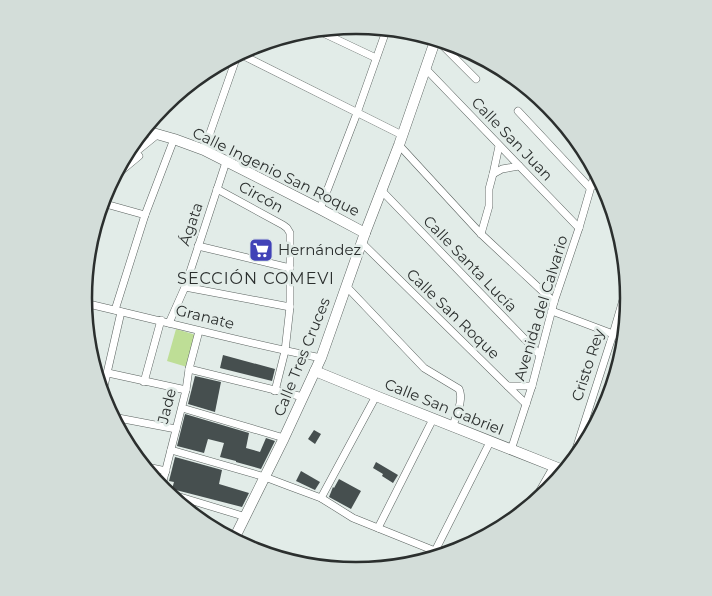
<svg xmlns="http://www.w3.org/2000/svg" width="712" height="596" font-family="Montserrat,sans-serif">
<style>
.green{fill:#bede96}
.building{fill:#464f4f}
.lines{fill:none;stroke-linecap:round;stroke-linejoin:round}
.street-casing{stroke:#5a625f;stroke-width:8}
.secondary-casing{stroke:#5a625f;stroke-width:11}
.street{stroke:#fff;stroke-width:7}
.secondary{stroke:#fff;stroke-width:10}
.labels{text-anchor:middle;stroke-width:5;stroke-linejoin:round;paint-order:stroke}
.street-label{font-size:15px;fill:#2b2f2e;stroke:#e2ece8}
.poi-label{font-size:15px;fill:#2b2f2e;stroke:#e2ece8;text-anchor:start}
.neighbourhood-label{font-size:16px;letter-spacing:1px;fill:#2b2f2e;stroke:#e2ece8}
.rim{fill:none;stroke:#2b2f2e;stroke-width:2.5}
</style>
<rect width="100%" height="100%" fill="#e2ece8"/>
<polygon class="green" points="176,329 196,335 187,367 167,361"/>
<g class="building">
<polygon points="223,355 275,369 272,381 220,368"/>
<polygon points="195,376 221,382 215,412 188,404"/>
<polygon points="185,414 249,433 246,448 260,452 266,438 275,441 261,469 236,462 236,461 220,457 224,443 208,439 204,453 177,446"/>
<polygon points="314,430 321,434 315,444 308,439"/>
<polygon points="175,457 222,470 219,484 249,493 242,507 172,489 174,482 169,481"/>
<polygon points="376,462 398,475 393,483 382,476 383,474 373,468"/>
<polygon points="301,471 320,482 315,490 296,481"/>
<polygon points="339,479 361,491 351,509 329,497 333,487 334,488"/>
</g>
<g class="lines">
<g class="street-casing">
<g id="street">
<polyline points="321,32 376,58"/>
<polyline points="439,42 476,79"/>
<polyline points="240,54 402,135"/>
<polyline points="425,68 579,228"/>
<polyline points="518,111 590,188"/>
<polyline points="399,145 481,234 554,302"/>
<polyline points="204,150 237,56"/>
<polyline points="126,160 158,134"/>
<polyline points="493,174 499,146"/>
<polyline points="115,176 139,156"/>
<polyline points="592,184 605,189"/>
<polyline points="217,189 283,225 287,228 290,233 290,307 285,351 275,391"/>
<polyline points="382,191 540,355"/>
<polyline points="103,200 105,192"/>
<polyline points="102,203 145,215"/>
<polyline points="320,209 357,113 386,31"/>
<polyline points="481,234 489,206 489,189 493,174 502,169 519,166"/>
<polyline points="362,243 526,404"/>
<polyline points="198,246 290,268"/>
<polyline points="185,287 290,307"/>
<path d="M347 287 424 368 459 389C464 400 456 415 453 426"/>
<path d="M84 303C163 321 241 342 321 358"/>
<polyline points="115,310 145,215 174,139"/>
<polyline points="552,311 621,337"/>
<polyline points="169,323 185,287 226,162"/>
<polyline points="189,369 303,397"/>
<polyline points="108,373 186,390"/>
<polyline points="144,382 161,320"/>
<polyline points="508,386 532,386"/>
<polyline points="102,395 121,312"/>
<polyline points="182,408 284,438"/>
<polyline points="113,417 176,429"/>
<polyline points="171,450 265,477 286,485 321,498 353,518 435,551 440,554"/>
<polyline points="511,450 532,386 554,302 579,228 595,173"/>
<polyline points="575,452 613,334 627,286"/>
<polyline points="147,467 166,471"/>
<polyline points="161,489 186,390 189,369 199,331"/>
<polyline points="167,493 246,517"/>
<polyline points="321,498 376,396"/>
<polyline points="534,501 554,466"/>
<polyline points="378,528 433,419"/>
<polyline points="435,551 490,442"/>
</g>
</g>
<g class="secondary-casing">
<g id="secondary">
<polyline points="146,131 174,139 204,150 320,209 365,233"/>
<polyline points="315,371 376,396 563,470"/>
<polyline points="234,539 284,438 321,358 365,233 399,145 435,41"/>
</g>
</g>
<use href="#street" class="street"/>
<use href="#secondary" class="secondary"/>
</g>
<defs>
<g id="supermarket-square" transform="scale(1.25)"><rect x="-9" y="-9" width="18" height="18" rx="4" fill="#4142b7" stroke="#e2ece8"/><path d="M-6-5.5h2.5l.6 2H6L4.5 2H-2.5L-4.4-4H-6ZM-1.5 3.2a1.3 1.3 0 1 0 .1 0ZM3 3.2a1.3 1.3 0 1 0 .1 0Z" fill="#fff"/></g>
</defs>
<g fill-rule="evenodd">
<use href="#supermarket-square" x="261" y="250"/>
</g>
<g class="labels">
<g class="street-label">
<text transform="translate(512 139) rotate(46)" y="5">Calle San Juan</text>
<text transform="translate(276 172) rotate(26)" y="5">Calle Ingenio San Roque</text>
<text transform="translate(261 197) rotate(29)" y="5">Circón</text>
<text transform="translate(191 224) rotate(-71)" y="5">Ágata</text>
<text transform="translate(470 264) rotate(46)" y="5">Calle Santa Lucía</text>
<text transform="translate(541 308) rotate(-73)" y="5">Avenida del Calvario</text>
<text transform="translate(453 314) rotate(44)" y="5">Calle San Roque</text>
<text transform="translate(205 317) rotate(14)" y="5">Granate</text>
<text transform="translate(302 357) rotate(-68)" y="5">Calle Tres Cruces</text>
<text transform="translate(588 365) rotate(-72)" y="5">Cristo Rey</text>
<text transform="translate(167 406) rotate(-76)" y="5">Jade</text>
<text transform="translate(444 407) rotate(22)" y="5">Calle San Gabriel</text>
</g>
<g class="poi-label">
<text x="278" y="255">Hernández</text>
</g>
<g class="neighbourhood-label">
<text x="256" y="284">SECCIÓN COMEVI</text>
</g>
</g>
<path d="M0 0H712V596H0ZM92 298a264 264 0 1 1 528 0a264 264 0 1 1-528 0Z" fill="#d3ddd9" fill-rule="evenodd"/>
<path class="rim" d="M92 298a264 264 0 1 1 528 0a264 264 0 1 1-528 0Z"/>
</svg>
